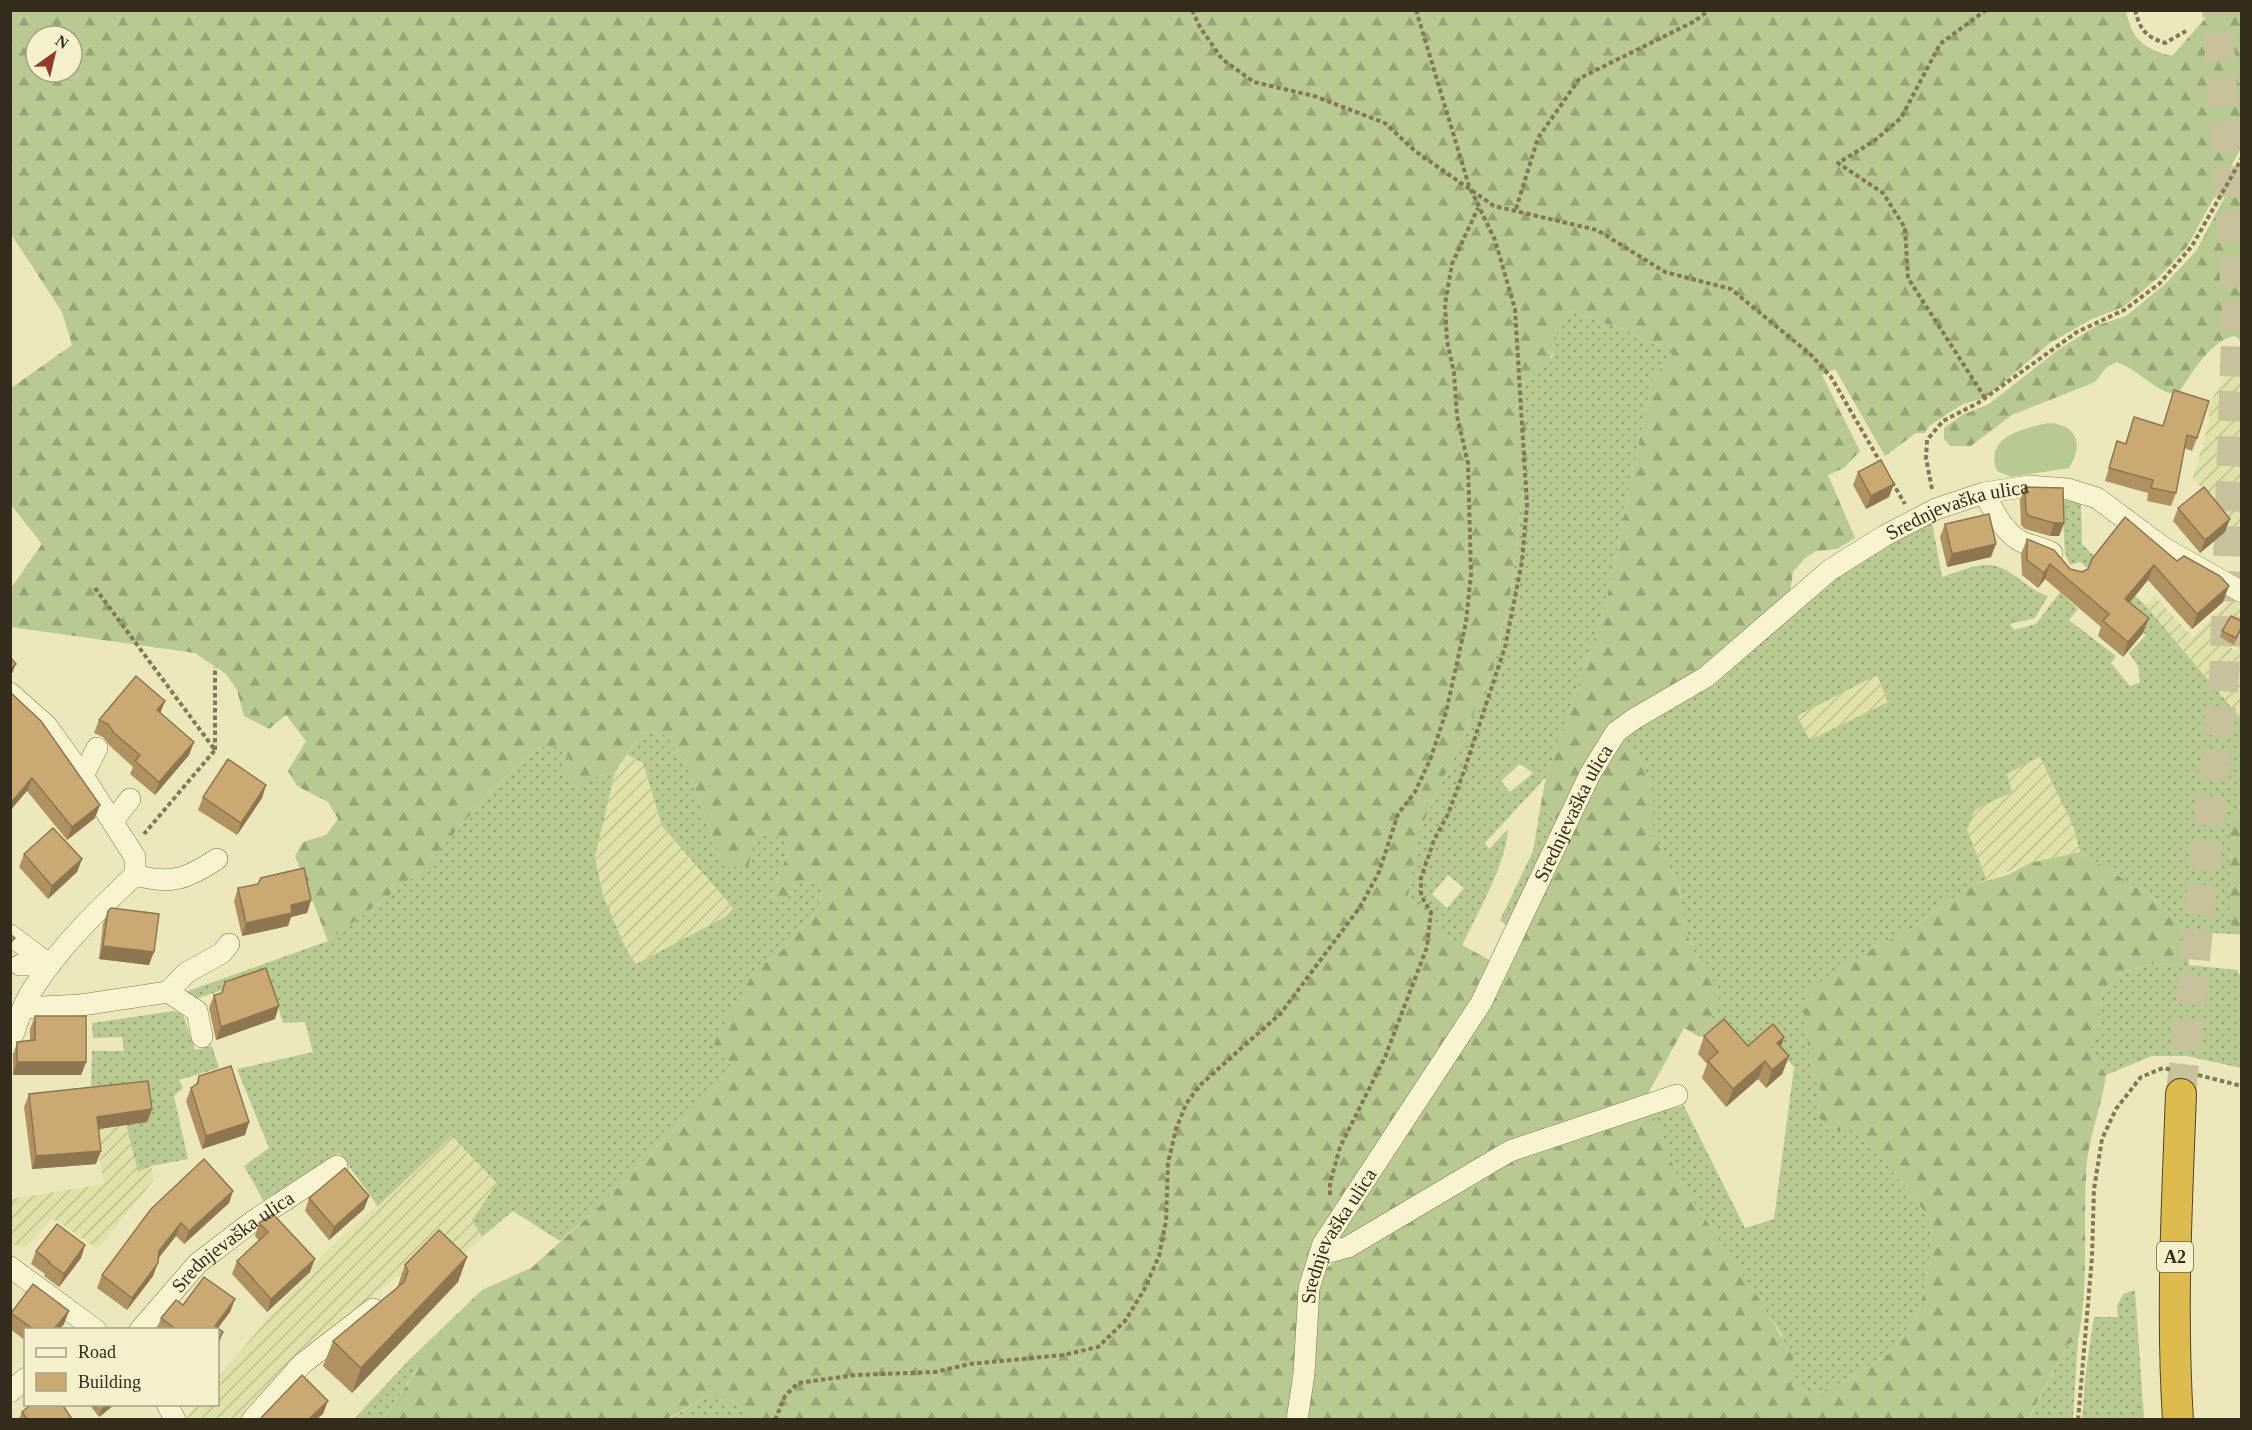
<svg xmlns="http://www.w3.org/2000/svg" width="2252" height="1430" font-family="'Times New Roman',serif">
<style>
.farmland{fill:url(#farmland-furrows)}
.grass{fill:url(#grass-dots);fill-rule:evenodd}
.forest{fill:url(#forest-firs);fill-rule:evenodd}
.pitch{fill:#b8ca91}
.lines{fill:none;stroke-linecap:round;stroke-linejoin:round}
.highway-tunnel{stroke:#c8c29c;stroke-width:30;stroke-dasharray:30 15;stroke-linecap:butt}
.minor-casing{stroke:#847856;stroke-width:22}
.highway-casing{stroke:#51442b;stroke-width:32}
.path{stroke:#847856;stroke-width:4;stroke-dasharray:4.5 3;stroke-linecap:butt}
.minor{stroke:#f8f4cf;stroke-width:21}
.highway{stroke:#ddbb4c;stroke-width:30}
.wall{fill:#af9162}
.shaded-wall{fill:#8e7650}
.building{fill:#cba972;stroke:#8e7650;stroke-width:1.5}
.labels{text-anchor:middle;stroke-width:4.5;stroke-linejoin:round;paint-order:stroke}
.shield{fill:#f4f1cc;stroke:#6d6650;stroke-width:1.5}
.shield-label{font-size:18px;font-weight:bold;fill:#332b1b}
.street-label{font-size:20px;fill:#332b1b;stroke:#f4f1cc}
</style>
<defs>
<pattern id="farmland-furrows" width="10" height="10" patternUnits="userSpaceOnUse" patternTransform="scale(1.5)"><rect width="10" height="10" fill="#e0e2aa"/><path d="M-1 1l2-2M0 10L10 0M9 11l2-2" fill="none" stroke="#c1c292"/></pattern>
<pattern id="grass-dots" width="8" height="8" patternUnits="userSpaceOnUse" patternTransform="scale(1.5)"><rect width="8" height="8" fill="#b8ca91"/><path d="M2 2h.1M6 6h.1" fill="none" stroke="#96a476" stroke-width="1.8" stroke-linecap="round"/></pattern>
<pattern id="forest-firs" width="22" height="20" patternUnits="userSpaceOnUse" patternTransform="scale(1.5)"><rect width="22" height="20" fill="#b8ca91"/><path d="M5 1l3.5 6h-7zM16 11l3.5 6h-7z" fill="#96a476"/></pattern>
</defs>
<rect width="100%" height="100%" fill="#ede8bc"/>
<g class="farmland">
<polygon points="2241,351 2242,486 2236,489 2241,508 2241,557 2236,549 2227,515 2213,504 2193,477 2210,420 2207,411 2220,383"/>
<polygon points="2154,596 2193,637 2230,599 2241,604 2241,627 2227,619 2217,638 2236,651 2241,639 2241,719 2145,605"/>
<polygon points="1877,674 1889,702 1810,741 1796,716"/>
<polygon points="627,755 643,763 662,826 733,907 725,917 636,964 626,949 603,895 595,857 615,772"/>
<polygon points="2041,757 2073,826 2080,852 2030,863 1987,880 1967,830 1975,810 2012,792 2007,774"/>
<polygon points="122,1108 138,1172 151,1166 154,1180 98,1249 52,1218 25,1248 11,1244 11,1199 104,1184 91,1115"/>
<polygon points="452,1136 497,1183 472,1220 482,1237 457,1261 422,1265 396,1277 377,1293 362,1314 243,1419 185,1420 197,1405 218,1404 218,1377 327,1250"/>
</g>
<g class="grass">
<path d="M1568 311 1626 330 1644 342 1670 346 1673 357 1661 368 1651 384 1605 608 1546 777 1485 843 1489 849 1508 829C1506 865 1477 913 1462 946L1433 929 1408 897 1419 832 1493 671 1511 591 1529 437 1522 409V386L1530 371 1552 357 1560 320ZM1520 764 1533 773 1510 792 1501 781ZM1448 875 1464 888 1447 908 1432 894Z"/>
<path d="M2068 496 2081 502 2082 544 2145 605 2241 719V803L2230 825 2231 934 2187 932 2155 899 2080 852 2073 826 2040 757 2007 774 2012 792 1975 810 1967 830 1987 880 1969 886 1908 931 1875 947 1810 989 1803 1011 1811 1064 1820 1085 1821 1098 1818 1116 1831 1129 1851 1130 1873 1150 1914 1195 1932 1226 1928 1271 1919 1311 1891 1352 1852 1378 1814 1395 1791 1385 1782 1335 1679 1180 1652 1112 1684 1106 1745 1228 1774 1219 1794 1067 1767 1037 1751 1046 1738 1048 1717 1032 1700 1037 1719 1005 1717 988 1695 953 1684 928 1679 885 1653 836V793L1639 758 1620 738 1810 593 1931 517 1942 577C1955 573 1975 564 1989 565 2011 566 2027 590 2048 596L2035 618 2010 624 2014 630 2036 624 2060 592 2078 609 2069 620 2116 656 2111 663 2130 686 2140 682 2138 666 2129 653 2146 635 2125 614 2132 604 2093 569 2090 570 2080 562 2070 565 2065 553 2062 501 2067 500ZM1877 675 1888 702 1810 740 1797 716Z"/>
<polygon points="642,732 667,735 685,762 720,857 765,833 782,838 789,850 771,897 784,902 801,880 819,880 822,890 818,911 779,953 757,967 714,1046 730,1064 727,1076 597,1209 560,1241 513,1211 482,1237 472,1220 497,1183 452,1136 378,1206 339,1153 266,1205 244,1166 269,1148 237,1069 313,1052 305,1022 283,1023 269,974 187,1002 188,991 328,941 419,873 492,790 540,747 557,747 569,759 564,779 595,777 615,772 595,857 603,895 626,949 636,964 725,917 733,908 662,826 643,763 627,755"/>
<polygon points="1540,809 1558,820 1507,926 1500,920 1533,851"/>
<polygon points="2146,964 2189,965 2237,970 2241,978 2241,1068 2187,1056 2152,1056 2106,1075 2095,1060 2090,1044 2099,1025 2101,995 2115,977"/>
<polygon points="174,1011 183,1014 195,1050 212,1046 219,1068 179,1080 183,1088 174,1096 188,1159 151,1166 138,1172 122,1108 119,1086 91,1086 92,1051 124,1051 122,1037 93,1038 92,1023"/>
<polygon points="2135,1290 2144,1419 2082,1419 2086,1370 2094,1317 2118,1317 2117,1306 2123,1294"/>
<polygon points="2078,1340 2073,1419 2028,1420 2068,1344"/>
<polygon points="410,1359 418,1368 383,1419 353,1420"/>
<polygon points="708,1396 734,1403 762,1419 667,1420"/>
</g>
<g class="forest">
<path d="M2126 10C2131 39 2144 49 2172 56L2212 11H2241V148L2187 247 2159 277 2123 307 2090 320 2050 343 1985 398 1963 404 1929 426 1925 433H1916L1885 456 1835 369 1822 375 1860 451 1844 468 1828 475 1855 538 1837 549 1816 551 1805 558 1793 572 1790 593 1733 648 1630 713 1558 820 1540 809 1546 777 1605 608 1651 384 1661 368 1672 357 1670 346 1644 342 1626 330 1568 311C1548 332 1565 363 1530 371L1522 386V409L1529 437 1511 591 1493 671 1419 832 1408 897 1433 929 1493 962 1303 1296 1287 1419 762 1420 734 1403 708 1396 667 1419H383L418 1369 410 1359 482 1290 531 1268 597 1209 727 1076 730 1064 714 1046 717 1036 757 967 779 953 818 911 822 890 819 881 801 880 784 902 771 897 789 850 782 838 765 834 755 840 748 866 735 867 720 857 685 762 667 735 642 732 615 772 595 777 581 787 564 779 569 759 557 747H540L492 790 419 873 328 941 295 856 303 842 326 835 338 819 328 802 297 786 288 771 306 741 286 715 269 729 244 716 237 690 226 674 195 653 11 627V588L42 544 11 505V388L72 345 62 312 11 234V11ZM36 36H72V72H36Z"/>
<path d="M2241 166V341L2235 336C2210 340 2191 375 2177 395 2154 391 2139 370 2117 362L2107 367 2095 382 2012 415 1971 446H1950L1944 439V428L1962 415 1989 404 2059 349 2098 325 2126 316 2165 284 2196 251Z"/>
<polygon points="1620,738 1639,758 1653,793 1653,836 1679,885 1684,928 1695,953 1717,988 1719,1005 1700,1037 1684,1028 1643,1103 1539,1136 1346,1243 1334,1240"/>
<polygon points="2241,803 2241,935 2231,934 2230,825"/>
<path d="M2080 852 2155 899 2187 932 2189 965 2146 964 2115 977 2101 995 2099 1025 2090 1044 2095 1060 2106 1075C2102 1107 2087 1140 2086 1174 2083 1230 2089 1285 2078 1340L2068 1344 2028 1419 1306 1420 1319 1275 1335 1261 1487 1171 1543 1147 1652 1112 1679 1180 1759 1299 1793 1356 1791 1385 1814 1395 1852 1378 1891 1352 1919 1311 1928 1271 1932 1226 1914 1195 1873 1150 1851 1130H1831L1818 1116 1821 1098 1820 1085 1811 1064 1803 1011 1810 988 1875 947 1908 931 1969 886 2009 874 2030 863Z"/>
</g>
<path class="pitch" d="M2048 423C2077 424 2084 444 2069 468L2011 477 1997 471C1984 437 2022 429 2048 423Z"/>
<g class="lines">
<polyline class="highway-tunnel" points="2181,1094 2224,678 2237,310 2217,10"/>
<g class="minor-casing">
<g id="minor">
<path d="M1984 493C1993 509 2001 528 2017 539 2026 546 2041 546 2052 553"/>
<path d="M10 693 46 725 83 776 135 857V875C98 910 58 948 31 992 21 1007 17 1026 10 1043"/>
<polyline points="83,776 97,748"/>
<polyline points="113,821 130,799"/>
<path d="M135 875C171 885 187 879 217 859"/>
<polyline points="10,935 50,965 20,965"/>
<polyline points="168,992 186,973 222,953 229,944"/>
<polyline points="23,1008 81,1005 168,992 197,1011 202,1037"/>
<polyline points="1319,1255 1348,1247 1510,1151 1677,1095"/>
<polyline points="10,1267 96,1330"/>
<path id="s1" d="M140 1330 198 1263 253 1221 337 1166"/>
<polyline points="10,1392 26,1378"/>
<polyline points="167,1404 175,1420"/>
<polyline points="252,1420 302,1364 373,1309"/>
<path id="s2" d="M1297 1420 1304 1374 1309 1288 1323 1244 1481 1003 1590 774 1616 732 1634 719 1706 677 1830 570 1884 536 1936 509 1984 493 2029 486 2068 489 2097 498 2164 548 2242 592"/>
</g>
</g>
<g class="highway-casing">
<path id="highway" d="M2178 1420C2171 1311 2177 1203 2181 1094"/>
</g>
<g class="path">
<polyline points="1192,10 1200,27 1222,59 1254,82 1314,96 1385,123 1415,151 1494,206 1597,230 1665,272 1731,289 1811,355 1831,377 1882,465"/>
<path d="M2135 10C2140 30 2146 37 2165 43L2186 31"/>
<polyline points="1516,209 1538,138 1580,78 1695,21 1709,10"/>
<polyline points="1985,398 1908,278 1905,228 1883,193 1838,163 1874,141 1901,118 1940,44 1986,10"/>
<polyline points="1892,482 1905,504"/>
<polyline points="1932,489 1926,458 1927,440 1943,421 1978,403 2077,332 2124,310 2159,284 2192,246 2242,158"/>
<polyline points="95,588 215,750 144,834"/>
<polyline points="215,750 215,667"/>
<polyline points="2198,1075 2242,1086"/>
<polyline points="1330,1195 1330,1183 1340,1147 1385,1057 1427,947 1431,912 1421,896 1421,878 1434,840 1448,814 1464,771 1505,647 1522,562 1527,505 1515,309 1495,240 1469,186 1416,10"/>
<polyline points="775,1420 785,1396 798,1383 856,1375 935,1372 970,1364 1063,1355 1098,1347 1125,1321 1144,1290 1159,1256 1166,1221 1168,1163 1176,1129 1186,1104 1200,1085 1281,1013 1360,907 1379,872 1398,814 1415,792 1430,760 1446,712 1466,622 1471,574 1468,463 1457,416 1454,373 1447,341 1445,304 1452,264 1478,208"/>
<polyline points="2078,1420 2092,1257 2094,1189 2102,1139 2116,1109 2141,1077 2163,1068 2173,1070"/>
</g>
<use href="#minor" class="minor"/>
<use href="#highway" class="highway"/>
</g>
<g class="wall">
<polygon points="2174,390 2197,438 2192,451 2184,448 2176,493 2171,506 2147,501 2148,493 2105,481 2117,441 2125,444 2134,417 2163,426"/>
<polygon points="1858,472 1889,497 1866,509 1853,485"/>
<polygon points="2025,487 2064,523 2059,536 2050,536 2025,529 2021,525 2020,500"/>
<polygon points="2178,508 2225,532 2200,553 2173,521"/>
<polygon points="2125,517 2223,602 2192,629 2148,580 2130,602 2149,618 2143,633 2123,657 2098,636 2101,627 2045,579 2038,588 2022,575 2021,554 2027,539 2070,569 2082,572 2088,569"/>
<polygon points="1945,524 1991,557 1947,567 1940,537"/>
<polygon points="2241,630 2234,645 2220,637 2222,631"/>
<polygon points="10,692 95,818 67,840 27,791"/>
<polygon points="165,701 160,713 189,755 155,795 130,774 133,767 110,746 103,737 94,733 99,720"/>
<polygon points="266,785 262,798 237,835 198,810 203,797"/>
<polygon points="24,854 82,859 77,872 48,899 19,867"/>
<polygon points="238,888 311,900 307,913 291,917 288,926 242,936 234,901"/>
<polygon points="108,911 149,965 99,959 103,924"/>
<polygon points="225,982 275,1019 216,1040 209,1008 214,995 221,993"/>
<polygon points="35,1016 86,1062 81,1075 13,1075 13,1055 17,1042 30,1041 30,1029"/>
<polygon points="1704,1036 1748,1046 1784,1037 1781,1047 1789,1056 1782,1074 1766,1088 1758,1079 1726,1107 1702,1078 1707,1064 1698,1054"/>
<polygon points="199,1076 249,1122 245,1135 202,1149 186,1101 191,1088 196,1085"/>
<polygon points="29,1094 152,1109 147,1122 98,1129 96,1164 32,1169 24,1107"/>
<polygon points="233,1191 229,1203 184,1244 176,1236 158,1258 153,1276 127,1310 97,1288 102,1275 151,1209"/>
<polygon points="369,1196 364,1209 329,1240 305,1211 309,1198"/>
<polygon points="259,1223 310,1272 267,1312 232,1274 237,1261 259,1241 255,1236"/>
<polygon points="85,1245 81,1258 59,1287 44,1276 45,1274 31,1264 36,1251"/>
<polygon points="467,1257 458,1282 352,1393 323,1366 333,1341 397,1288 405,1265"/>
<polygon points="33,1284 64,1324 60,1329 26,1329 26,1341 10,1329 10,1314"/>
<polygon points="235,1299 230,1312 218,1328 223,1332 218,1346 218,1329 157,1329 161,1318 183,1305"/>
<polygon points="89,1404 115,1404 99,1417"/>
<polygon points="22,1412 72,1419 19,1419"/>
</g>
<g class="shaded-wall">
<polygon points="1894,484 1889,497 1866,509 1871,496"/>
<polygon points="2230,519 2225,532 2200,553 2205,540"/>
<polygon points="2054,523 2064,523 2059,536 2050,536"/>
<polygon points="1996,544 1991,557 1947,567 1952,554"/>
<polygon points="2050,564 2045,579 2038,588 2044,573"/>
<polygon points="2154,565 2148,580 2120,614 2125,599"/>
<polygon points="2229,586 2223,602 2192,629 2197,614"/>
<polygon points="2149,618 2143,633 2123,657 2128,642"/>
<polygon points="16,664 11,676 10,677 10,669"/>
<polygon points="165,701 160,714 157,710"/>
<polygon points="194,742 189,755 155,795 159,782"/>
<polygon points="32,778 27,791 10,811 10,804"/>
<polygon points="266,785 262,798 237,835 241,823"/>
<polygon points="100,805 95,818 67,840 72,827"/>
<polygon points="82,859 77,872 48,899 52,886"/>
<polygon points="311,900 307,913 291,917 288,926 242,936 246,923 291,905"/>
<polygon points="103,946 154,952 149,965 99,959"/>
<polygon points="279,1006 275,1019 216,1040 221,1027"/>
<polygon points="1784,1037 1778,1055 1777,1043"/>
<polygon points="1789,1056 1782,1074 1766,1088 1772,1070"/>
<polygon points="1765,1061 1758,1079 1726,1107 1733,1089"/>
<polygon points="17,1062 86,1062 81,1075 13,1075"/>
<polygon points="152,1109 147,1122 92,1130 97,1117"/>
<polygon points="249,1122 245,1135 202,1149 206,1136"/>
<polygon points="101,1151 96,1164 32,1169 36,1156"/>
<polygon points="233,1191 229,1203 184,1244 189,1231"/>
<polygon points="369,1196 364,1209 329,1240 334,1227"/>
<polygon points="181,1223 176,1236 154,1264 159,1251"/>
<polygon points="85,1245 81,1258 59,1287 64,1274"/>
<polygon points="467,1257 458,1282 352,1393 361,1368"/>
<polygon points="315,1259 310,1272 267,1312 271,1299"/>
<polygon points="158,1263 153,1276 127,1310 132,1298"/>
<polygon points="235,1299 230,1312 217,1329 215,1326"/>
<polygon points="69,1311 64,1324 60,1329 54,1329"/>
<polygon points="223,1332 218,1345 218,1346 218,1339"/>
<polygon points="328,1401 323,1414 317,1419 309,1419"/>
<polygon points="104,1404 115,1404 99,1417"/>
</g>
<g class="building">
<polygon points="2174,390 2209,401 2197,438 2187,435 2176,493 2151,488 2153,480 2109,468 2117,441 2126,444 2134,417 2163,426"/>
<polygon points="1881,460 1894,484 1871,496 1858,472"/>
<polygon points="2025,487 2063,488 2064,523 2054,523 2029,516 2026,512"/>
<polygon points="2204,487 2230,519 2205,540 2178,508"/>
<polygon points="1989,514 1996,544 1952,554 1945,524"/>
<polygon points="2125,517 2177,561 2184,556 2220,576 2229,586 2197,614 2154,565 2125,599 2149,618 2128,642 2103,621 2109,614 2050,564 2044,573 2027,560 2027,539 2054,550 2070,569 2082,572 2088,569 2092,559"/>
<polygon points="2231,616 2241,621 2241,628 2236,638 2222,631"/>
<polygon points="10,657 16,664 10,669"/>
<polygon points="136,676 165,701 157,710 194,742 159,782 135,761 140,755 114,733 108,724 99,720"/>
<polygon points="10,692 41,721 100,805 72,827 32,778 10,804"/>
<polygon points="228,759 266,785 241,823 203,797"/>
<polygon points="53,828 82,859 52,886 24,854"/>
<polygon points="304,868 311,900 291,905 292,913 246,923 238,888 258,884 261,878"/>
<polygon points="111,908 159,914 154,952 103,946 108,911"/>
<polygon points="10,934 15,938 10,943"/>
<polygon points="266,968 279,1006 221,1027 214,995 222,993 225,982"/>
<polygon points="35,1016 86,1016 86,1062 17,1062 17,1042 35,1040"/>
<polygon points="1724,1019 1748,1046 1773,1024 1784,1037 1777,1043 1789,1056 1772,1070 1765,1061 1733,1089 1708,1061 1718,1052 1704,1036"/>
<polygon points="231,1066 249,1122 206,1136 191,1088 198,1083 199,1076"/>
<polygon points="148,1081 152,1109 97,1117 101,1151 36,1156 29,1094"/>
<polygon points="204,1159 233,1191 189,1231 181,1223 159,1251 158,1263 132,1298 102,1275 151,1209"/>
<polygon points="345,1168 369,1196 334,1227 309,1198"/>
<polygon points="273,1214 315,1259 271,1299 237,1261 268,1232 259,1223"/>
<polygon points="57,1224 85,1245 64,1274 49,1263 50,1262 36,1251"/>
<polygon points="439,1230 467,1257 361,1368 333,1341 404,1282 408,1271 405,1265"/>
<polygon points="204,1277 235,1299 215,1326 223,1332 218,1339 218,1329 176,1329 161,1318 176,1300 183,1305"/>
<polygon points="33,1284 69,1311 54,1329 33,1329 11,1313"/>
<polygon points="302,1375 328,1401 309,1419 260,1419"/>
<polygon points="32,1404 62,1404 72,1419 27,1419 22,1412"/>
</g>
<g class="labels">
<rect class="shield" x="2157" y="1242" width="36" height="30" rx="4.5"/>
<g class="shield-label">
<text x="2175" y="1263">A2</text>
</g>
<g class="street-label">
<text dy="7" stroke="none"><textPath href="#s2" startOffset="1182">Srednjevaška ulica</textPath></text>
<text dy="7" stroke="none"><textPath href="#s2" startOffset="678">Srednjevaška ulica</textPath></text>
<text dy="7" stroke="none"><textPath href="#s2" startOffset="192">Srednjevaška ulica</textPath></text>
<text dy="7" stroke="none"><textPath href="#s1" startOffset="129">Srednjevaška ulica</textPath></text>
</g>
</g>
<rect width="2252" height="1430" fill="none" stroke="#332b1b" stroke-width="24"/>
<rect x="24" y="1328" width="195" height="78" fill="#f4f1cc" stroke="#a7a285" stroke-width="1.5"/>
<rect x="36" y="1348" width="30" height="9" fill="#f8f4cf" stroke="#a7a285" stroke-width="1.5"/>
<text x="78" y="1358" font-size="18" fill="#332b1b">Road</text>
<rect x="36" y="1373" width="30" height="18" fill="#cba972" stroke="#a7a285" stroke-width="1.5"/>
<text x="78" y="1388" font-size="18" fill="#332b1b">Building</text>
<g transform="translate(54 54) rotate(34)"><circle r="28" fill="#f4f1cc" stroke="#a7a285" stroke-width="1.5"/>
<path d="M0-4.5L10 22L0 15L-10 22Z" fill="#923c27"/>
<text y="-9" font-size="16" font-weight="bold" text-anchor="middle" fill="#332b1b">N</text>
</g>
</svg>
